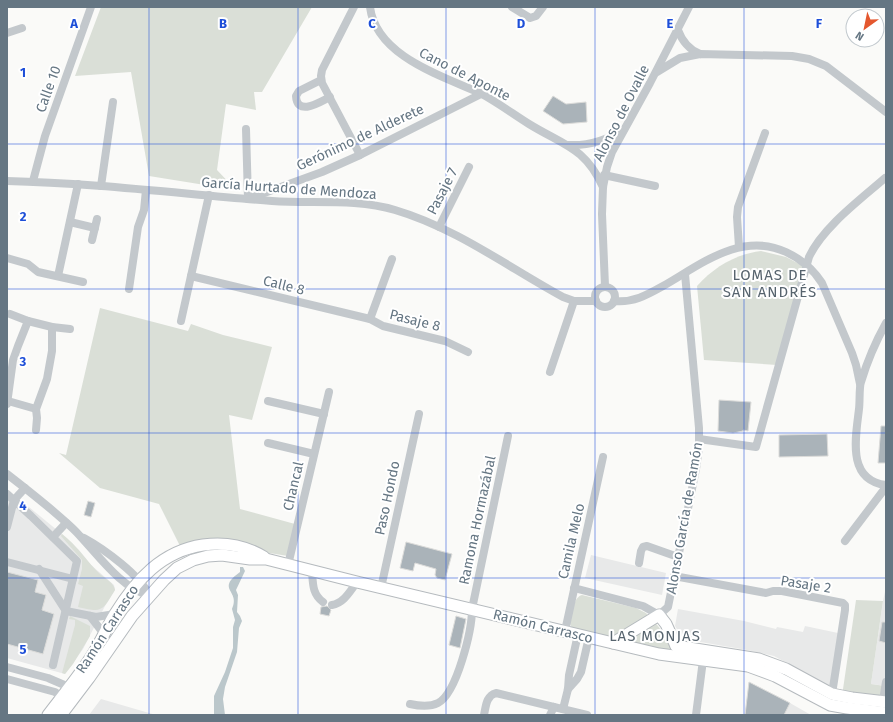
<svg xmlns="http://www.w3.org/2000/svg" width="893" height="722" font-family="'Fira Sans',sans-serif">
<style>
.built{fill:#e8e9e9}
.green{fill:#dadfd7}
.water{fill:#bbc7cb}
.building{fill:#aab3b9;stroke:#dcdcda}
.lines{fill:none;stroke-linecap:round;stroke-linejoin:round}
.major-casing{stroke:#b5babe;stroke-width:13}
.minor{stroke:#c3c8cc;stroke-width:8}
.major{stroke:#fff;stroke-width:11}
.grid{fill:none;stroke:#1d4ed8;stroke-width:1;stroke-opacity:0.55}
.labels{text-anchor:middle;stroke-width:4;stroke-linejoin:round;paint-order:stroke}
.street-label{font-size:14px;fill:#657683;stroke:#fff}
.neighbourhood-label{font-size:15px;letter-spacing:1px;fill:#57646e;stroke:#fff}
.grid-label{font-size:13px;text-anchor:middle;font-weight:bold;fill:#1d4ed8;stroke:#fff;stroke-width:4;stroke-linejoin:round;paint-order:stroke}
</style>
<rect width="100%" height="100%" fill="#fafaf8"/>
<g class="built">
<polygon points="7,489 63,535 79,550 91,565 114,585 115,590 105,606 83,649 65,674 7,658"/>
<polygon points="591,555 666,573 662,595 585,578"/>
<polygon points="886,587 886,686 871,684 883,601"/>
<polygon points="678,609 744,621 776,629 777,627 803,632 805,626 838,633 830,687 774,656 747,650 683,639 675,626"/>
<polygon points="749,682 783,699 811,715 745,715"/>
<polygon points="101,699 156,715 89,715"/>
</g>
<g class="green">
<polygon points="101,7 312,7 262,92 254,92 256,110 226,104 217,170 236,190 149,176 131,72 75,76"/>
<path d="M761 251 786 257 805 267 777 365 704 360 697 286C714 267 736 254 761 251Z"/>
<polygon points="100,308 188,331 191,324 223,335 272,347 252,420 229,415 240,509 295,524 288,556 245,549 182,550 159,504 100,488 59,453 66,455"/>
<path d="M62 534C77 545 87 562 101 575 107 580 114 583 115 590 102 611 103 613 78 607L83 586 78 584 82 569V560L61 536Z"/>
<path d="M582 595 636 608 646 613 658 626 672 646V650L668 651 572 628 570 624C572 615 573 597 582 595Z"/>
<polygon points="856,600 883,601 871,684 885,686 884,695 872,700 842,696"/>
<polygon points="70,616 90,626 90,636 73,664 65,674 62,673 75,625 75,620 69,619"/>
</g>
<path class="water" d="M240 567H243L245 571 236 590 238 595 237 612 240 616 242 621 239 628 237 652 225 687 223 699 225 715H214V696L225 672 233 648V627L235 620 232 609C241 590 215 590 240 572Z"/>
<g class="building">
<polygon points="553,96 566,104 586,102 587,122 563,124 543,111"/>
<polygon points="719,400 751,402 748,431 743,430 743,431 733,433 718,431"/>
<polygon points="881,426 886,426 886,463 878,463"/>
<polygon points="827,434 828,456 779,457 779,435"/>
<polygon points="88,501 95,503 91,517 84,515"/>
<polygon points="406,542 452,554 445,580 437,578 435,575 436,569 415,563 413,571 400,568"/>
<polygon points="7,572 38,580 35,592 46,595 42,610 54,614 43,654 7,644"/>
<polygon points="327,606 331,610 329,616 320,614 321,607"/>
<polygon points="456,616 466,619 460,648 449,645"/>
<polygon points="882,622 886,622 886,643 879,641"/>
<polygon points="749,682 790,703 784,715 745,715"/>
</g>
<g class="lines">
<g class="major-casing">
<g id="major">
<polyline points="613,643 659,615 666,624 676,646"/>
<polyline points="676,646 759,659 786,669 832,694 852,698 886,702"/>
<path d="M48 715C63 695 80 675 93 654 101 641 107 627 115 614 136 580 162 551 203 545 224 542 246 546 264 557"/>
<polyline points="61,715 89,678 132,616 164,580 177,568 193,560 208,556 222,555 250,559 266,559 357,582 659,654 748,666 775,676 830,705 847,708 886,713"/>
</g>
</g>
<g class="minor">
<polyline points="354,7 322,70 321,76 322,83 360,155"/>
<path d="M370 7C376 56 442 76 480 93 497 102 513 114 529 124 563 145 585 147 603 187"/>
<polyline points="512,7 530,18 536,16 543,7"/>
<path d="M678 30C682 41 688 49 700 54"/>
<polyline points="7,33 22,28"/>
<polyline points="657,72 680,58 700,54 792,56 809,59 826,66 886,112"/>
<path d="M321 80 299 91 296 96C297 117 320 102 330 97"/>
<polyline points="246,129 248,199 322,172 360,155 481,94"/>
<path d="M569 145C589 146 607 140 624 129"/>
<polyline points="604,175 655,186"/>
<path d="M7 181C95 183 183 194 272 201 312 204 355 198 395 210 456 228 508 267 563 297L574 301H596"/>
<polyline points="33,181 45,136 91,7"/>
<polyline points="101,186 113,102"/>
<polyline points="70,222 95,228"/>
<polyline points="439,227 469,167"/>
<polyline points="92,240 97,219"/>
<polyline points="739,247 737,217 738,207 765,133"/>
<polyline points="7,258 28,264 38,272 83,282"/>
<polyline points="58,276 78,184"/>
<polyline points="191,276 370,319 383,326 445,341 468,352"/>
<polyline points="605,286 602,214 603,187 607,167 612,152 650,83 689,7"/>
<circle cx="605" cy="297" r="10"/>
<polyline points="129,289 138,227 144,210 146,190"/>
<path d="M614 301C633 303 647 295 663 286 700 265 741 231 786 252 801 259 813 269 822 283L852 353 856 365 860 384"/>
<polyline points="10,314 28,321 52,327 70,329"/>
<polyline points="370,319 392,259"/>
<polyline points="181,321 209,195"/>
<path d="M886 323C876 341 867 362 861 382 859 387 860 402 859 409 856 436 846 480 886 485"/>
<polyline points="550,372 574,301"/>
<polyline points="8,401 36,409"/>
<polyline points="268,401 324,414"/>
<polyline points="7,404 13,360 18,346 28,321"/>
<polyline points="36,430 37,418 36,409 47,379 52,351 52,327"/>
<path d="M699 439 756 447C774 384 791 320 809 257 823 227 861 199 885 178"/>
<polyline points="268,443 314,454"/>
<path d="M7 474C25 488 43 502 60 517 67 523 74 529 80 536 97 554 124 591 149 595"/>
<polyline points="7,494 31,516 77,561 53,665"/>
<polyline points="7,527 14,500 25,488"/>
<polyline points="53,537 66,523"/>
<path d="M84 538C104 549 140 575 149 595"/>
<polyline points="845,541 886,487"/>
<polyline points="7,562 73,579"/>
<polyline points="639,563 641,551 643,547 647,546 678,557"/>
<polyline points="288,565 329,392"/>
<polyline points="39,569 66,611 96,617 115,614"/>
<path d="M312 571C313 583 312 594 323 602"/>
<polyline points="674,576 766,593 773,591 782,591 843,603 845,605 845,610 832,694"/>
<polyline points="381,588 419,414"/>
<polyline points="574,588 643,606 659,615 668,607 696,469 699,447 699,428 685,274"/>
<path d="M332 605C344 603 350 591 357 582"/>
<polyline points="90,616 104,634"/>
<polyline points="565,631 603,457"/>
<polyline points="7,667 48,678 69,687"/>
<polyline points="7,679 55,692 62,697"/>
<polyline points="568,689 577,679 581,672 589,637"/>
<path d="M410 704C419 706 430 707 438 703 457 693 472 630 472 609L508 436"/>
<polyline points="882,707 886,682"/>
<polyline points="563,709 568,689 569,675 578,634"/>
<path d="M484 715C486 706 486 696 496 693L587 715"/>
<polyline points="550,715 554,707"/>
<polyline points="696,715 703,660"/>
</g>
<use href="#major" class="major"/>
</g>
<path class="grid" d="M149 7V715M298 7V715M446 7V715M595 7V715M744 7V715M7 144H886M7 289H886M7 433H886M7 578H886"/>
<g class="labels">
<g class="street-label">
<text transform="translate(465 74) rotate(27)" y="5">Cano de Aponte</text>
<text transform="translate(48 89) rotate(-70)" y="5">Calle 10</text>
<text transform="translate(621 113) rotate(-63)" y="5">Alonso de Ovalle</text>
<text transform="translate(360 137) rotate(-25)" y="5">Gerónimo de Alderete</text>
<text transform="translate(289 188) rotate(4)" y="5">García Hurtado de Mendoza</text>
<text transform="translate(442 191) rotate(-63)" y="5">Pasaje 7</text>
<text transform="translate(284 285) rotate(14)" y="5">Calle 8</text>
<text transform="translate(415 320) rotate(14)" y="5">Pasaje 8</text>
<text transform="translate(293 486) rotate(-77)" y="5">Chancal</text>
<text transform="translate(387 498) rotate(-78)" y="5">Paso Hondo</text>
<text transform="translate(684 518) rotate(-80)" y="5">Alonso García de Ramón</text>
<text transform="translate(477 520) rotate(-78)" y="5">Ramona Hormazábal</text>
<text transform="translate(571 541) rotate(-77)" y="5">Camila Melo</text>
<text transform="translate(806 584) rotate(9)" y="5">Pasaje 2</text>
<text transform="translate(543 626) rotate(14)" y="5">Ramón Carrasco</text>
<text transform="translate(107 629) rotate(-57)" y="5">Ramón Carrasco</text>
</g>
<g class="neighbourhood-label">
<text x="770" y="280">LOMAS DE<tspan x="770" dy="17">SAN ANDRÉS</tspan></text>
<text x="655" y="641">LAS MONJAS</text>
</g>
</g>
<g class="grid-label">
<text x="74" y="28">A</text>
<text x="223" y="28">B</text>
<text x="372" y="28">C</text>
<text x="521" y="28">D</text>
<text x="670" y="28">E</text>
<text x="819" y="28">F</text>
<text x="23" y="77">1</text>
<text x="23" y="221">2</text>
<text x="23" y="366">3</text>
<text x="23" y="510">4</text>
<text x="23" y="654">5</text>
</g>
<rect width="893" height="722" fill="none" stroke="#657683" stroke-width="16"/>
<g transform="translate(865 28) rotate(213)"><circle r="19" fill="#ffffff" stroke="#c1c8cd"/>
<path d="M0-3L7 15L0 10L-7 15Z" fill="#e4572e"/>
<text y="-6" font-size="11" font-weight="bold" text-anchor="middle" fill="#657683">N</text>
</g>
</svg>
